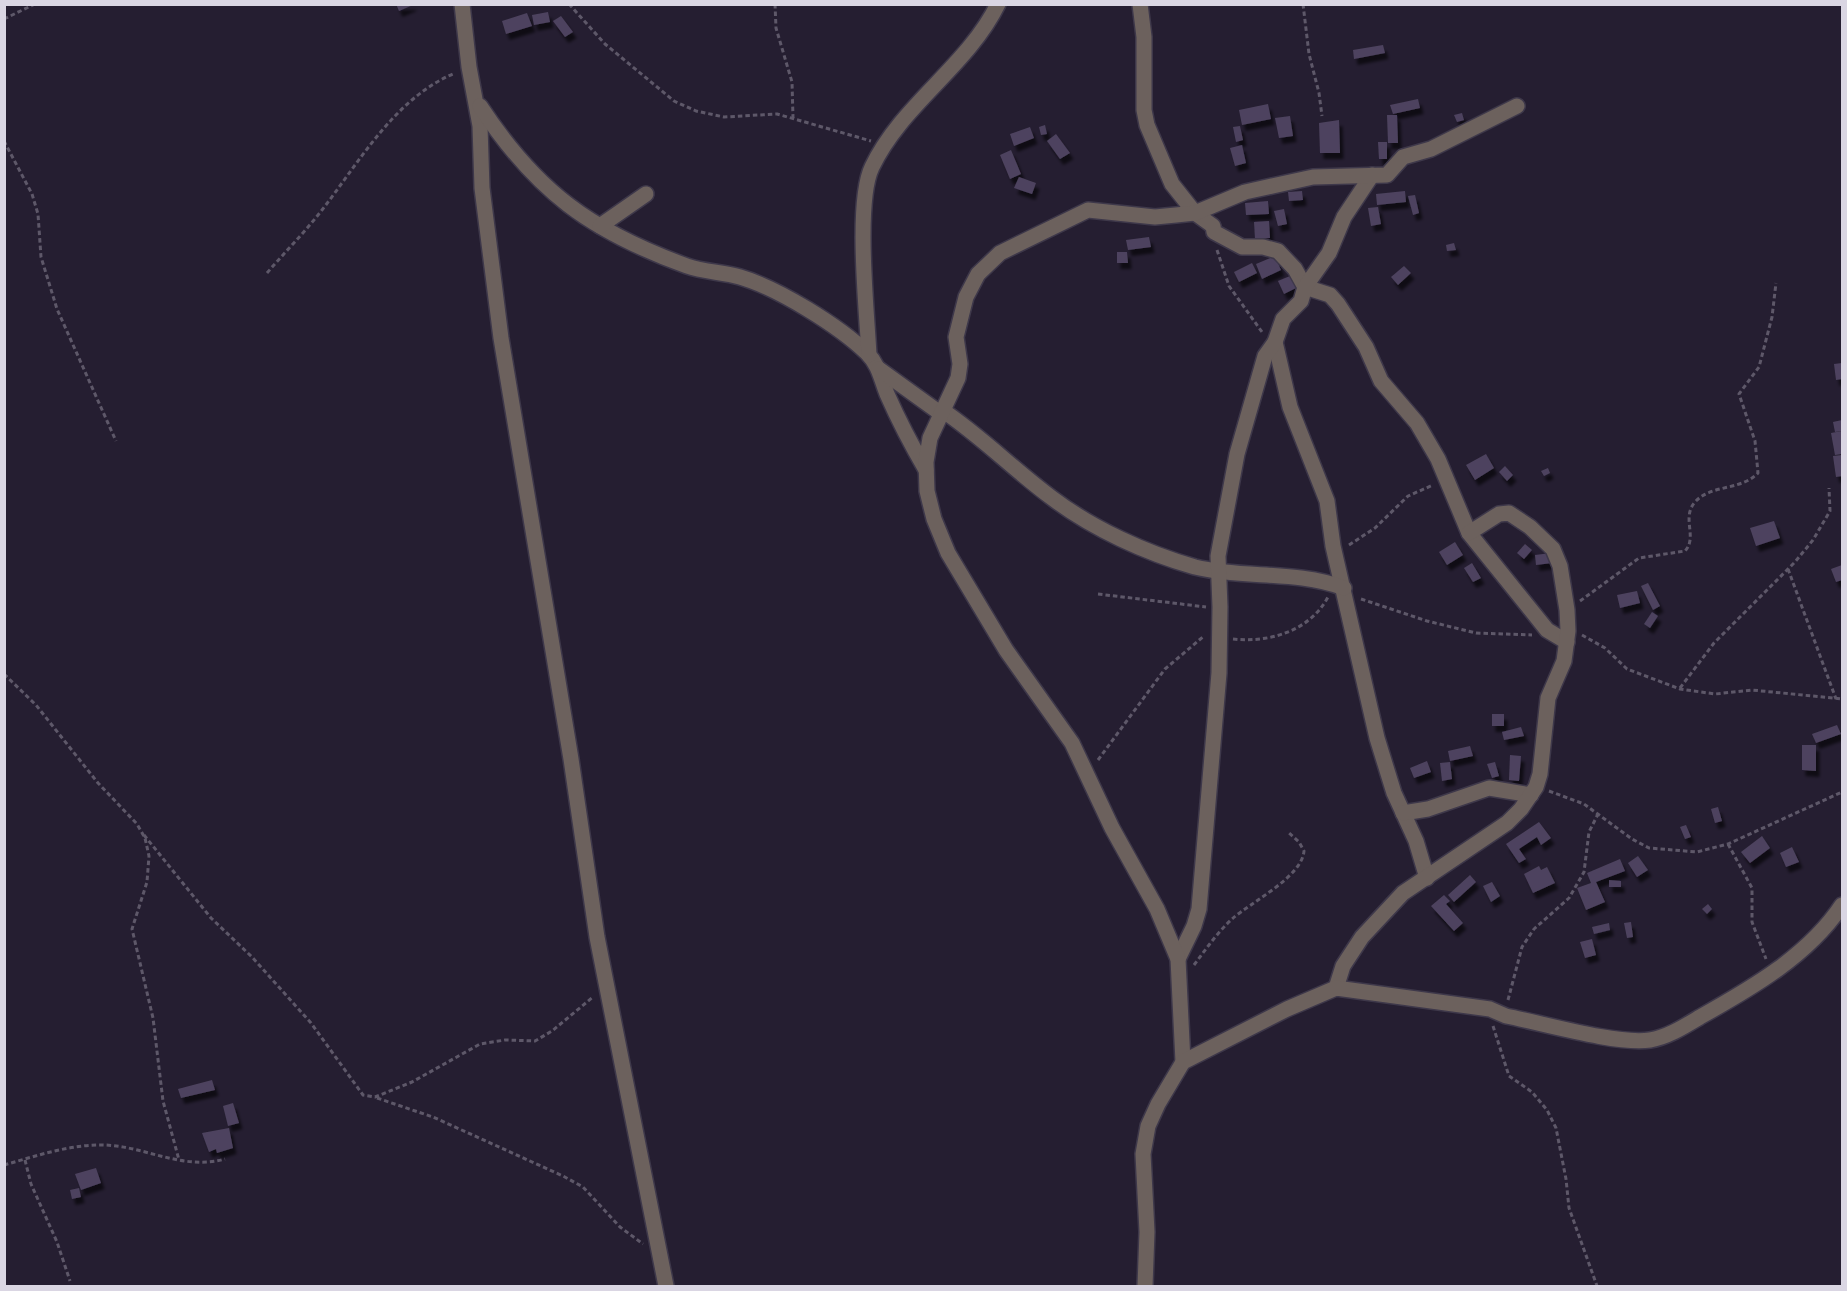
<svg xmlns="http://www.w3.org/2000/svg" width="1847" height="1291" font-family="Roboto,sans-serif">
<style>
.building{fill:#4d435e;filter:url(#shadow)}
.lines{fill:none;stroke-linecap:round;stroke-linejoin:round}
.minor-casing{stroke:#3e384a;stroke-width:18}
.path{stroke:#5e5869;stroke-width:3;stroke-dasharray:4.5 3;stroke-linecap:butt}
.minor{stroke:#6c615d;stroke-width:15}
</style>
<defs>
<filter id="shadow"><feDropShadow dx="3.5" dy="6" stdDeviation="1.5" flood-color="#0009"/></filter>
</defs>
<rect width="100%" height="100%" fill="#251e31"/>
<g class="building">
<polygon points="396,4 413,4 413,5 399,11"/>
<polygon points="548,12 550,22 534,25 532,15"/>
<polygon points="527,13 532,26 506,34 502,21"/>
<polygon points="561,16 573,32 565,37 553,21"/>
<polygon points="1383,45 1385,53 1354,59 1353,50"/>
<polygon points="1418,99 1420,108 1393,114 1390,105"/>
<polygon points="1268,104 1271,119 1242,125 1239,110"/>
<polygon points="1462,113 1464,120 1457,122 1454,115"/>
<polygon points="1387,115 1397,115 1398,143 1388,143"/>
<polygon points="1290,116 1293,136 1279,138 1275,118"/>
<polygon points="1339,120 1340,153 1320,153 1319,123"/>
<polygon points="1045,125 1047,134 1041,135 1039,127"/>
<polygon points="1240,126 1243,140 1236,142 1233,127"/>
<polygon points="1030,127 1034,138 1014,146 1010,134"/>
<polygon points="1056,134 1070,153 1060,159 1047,141"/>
<polygon points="1378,142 1387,142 1387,159 1379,159"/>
<polygon points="1242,145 1246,163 1235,166 1230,148"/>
<polygon points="1011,150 1021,174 1010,179 1000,155"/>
<polygon points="1019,177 1036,183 1032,194 1014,188"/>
<polygon points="1302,191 1303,200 1289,201 1288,192"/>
<polygon points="1405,191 1406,202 1377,205 1376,194"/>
<polygon points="1415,195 1419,213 1413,215 1408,196"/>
<polygon points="1268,201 1269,214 1246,215 1245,203"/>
<polygon points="1378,207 1381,224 1371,226 1368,208"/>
<polygon points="1284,209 1287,224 1278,226 1274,211"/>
<polygon points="1269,221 1270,238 1255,239 1254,222"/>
<polygon points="1149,237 1151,247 1128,250 1126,240"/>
<polygon points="1454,243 1456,250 1447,251 1446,245"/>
<polygon points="1117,252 1127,252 1128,263 1117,263"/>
<polygon points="1275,256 1281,270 1262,279 1256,264"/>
<polygon points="1252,263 1257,273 1239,282 1234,272"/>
<polygon points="1404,266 1411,273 1398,285 1391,277"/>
<polygon points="1290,276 1296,288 1284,294 1278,281"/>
<polygon points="1842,363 1842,379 1836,380 1834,364"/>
<polygon points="1842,420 1842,431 1835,432 1833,422"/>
<polygon points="1842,431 1842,454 1835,455 1831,433"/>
<polygon points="1486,454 1494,468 1475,480 1466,465"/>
<polygon points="1842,455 1842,476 1836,477 1833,456"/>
<polygon points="1505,466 1513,475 1507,481 1499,472"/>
<polygon points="1548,468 1550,473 1544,476 1541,471"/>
<polygon points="1774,521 1780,538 1756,546 1750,528"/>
<polygon points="1455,542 1463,555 1447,565 1439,552"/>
<polygon points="1525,544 1532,550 1524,559 1517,553"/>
<polygon points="1551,553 1552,563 1536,565 1535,555"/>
<polygon points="1472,563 1481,578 1473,582 1464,568"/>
<polygon points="1842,565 1842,580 1836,582 1831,569"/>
<polygon points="1648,583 1660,606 1653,610 1641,586"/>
<polygon points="1637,591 1640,603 1620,608 1617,595"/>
<polygon points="1652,612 1658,616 1650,628 1644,624"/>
<rect x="1492" y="714" width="12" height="12"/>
<polygon points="1837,725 1841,734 1816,743 1812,734"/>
<polygon points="1521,727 1524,736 1504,740 1502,732"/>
<polygon points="1802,745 1816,745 1816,771 1802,770"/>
<polygon points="1470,746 1473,756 1450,761 1448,751"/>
<polygon points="1510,755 1521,756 1519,781 1509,780"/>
<polygon points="1427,761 1431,772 1414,778 1410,768"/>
<polygon points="1450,762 1452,779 1442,781 1440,763"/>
<polygon points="1495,762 1499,776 1492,778 1487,764"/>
<polygon points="1718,807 1722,821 1715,823 1711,809"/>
<polygon points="1539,822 1551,838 1541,845 1537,837 1519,849 1526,859 1519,863 1506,844"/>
<polygon points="1686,825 1691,837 1685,839 1680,827"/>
<polygon points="1762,836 1770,848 1750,863 1741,852"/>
<polygon points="1792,847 1799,862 1786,867 1780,853"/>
<polygon points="1638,856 1648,870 1637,877 1628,863"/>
<polygon points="1620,859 1625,871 1596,882 1605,902 1586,910 1577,888 1591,883 1587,873"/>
<polygon points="1539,866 1541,870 1547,867 1555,883 1533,893 1524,874"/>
<polygon points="1470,875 1476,882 1454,902 1448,895"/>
<polygon points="1609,880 1621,881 1621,887 1609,887"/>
<polygon points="1492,882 1500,896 1491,902 1483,886"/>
<polygon points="1444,895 1450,901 1446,904 1463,923 1454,931 1431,906"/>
<polygon points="1708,904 1712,909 1707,914 1702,909"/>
<polygon points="1631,922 1633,937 1627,938 1624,923"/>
<polygon points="1609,923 1610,930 1594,934 1592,927"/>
<polygon points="1592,939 1596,955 1585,958 1580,942"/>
<polygon points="212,1080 215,1090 181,1098 178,1089"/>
<polygon points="233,1103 239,1123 228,1126 223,1106"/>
<polygon points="229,1128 233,1148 217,1153 216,1149 209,1152 202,1133"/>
<polygon points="96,1168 101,1183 81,1190 75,1174"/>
<polygon points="79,1188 81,1197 72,1199 70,1190"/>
</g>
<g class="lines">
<g class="minor-casing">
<g id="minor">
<polyline points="462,4 469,67 480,126 482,188 501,338 571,759 597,937 666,1286"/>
<polyline points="1140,4 1144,37 1144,110 1147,125 1172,184 1195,213 1213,226 1214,232 1242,247 1263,247 1278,251 1295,269 1305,287 1330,295 1338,304 1366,347 1381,381 1417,423 1438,459 1469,533 1547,630 1567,642"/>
<path d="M480 106C536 191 590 231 687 266 704 272 723 272 740 277 778 288 839 326 867 353 879 365 881 379 887 394 898 419 912 446 926 470"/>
<polyline points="600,226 646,194"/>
<polyline points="1275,342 1290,407 1327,501 1333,546 1377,738 1394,793 1416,841 1427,878"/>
<path d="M869 355C867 313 855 202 872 167 902 104 967 67 998 4"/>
<polyline points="879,369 940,413"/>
<path d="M942 410C981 436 1014 470 1052 498 1093 529 1146 553 1195 567 1244 579 1296 570 1344 588"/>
<polyline points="1403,813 1428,809 1489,788 1531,795"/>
<polyline points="1178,959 1194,926 1199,909 1219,673 1220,607 1218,556 1237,454 1265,356 1275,342 1283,319 1301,301 1305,287 1329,253 1344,217 1372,175"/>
<polyline points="1336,988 1343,966 1362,937 1403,893 1507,823 1521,809 1536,787 1540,774 1548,698 1564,661 1568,631 1567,610 1560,566 1553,549 1530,527 1509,513 1499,514 1469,533"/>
<polyline points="1183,1062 1178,959 1157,909 1112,828 1072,743 1006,650 948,553 934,519 927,491 926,462 930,438 958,378 960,364 956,337 966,297 978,274 1000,253 1088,210 1155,217 1176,215 1195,213 1245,192 1313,177 1387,175 1403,157 1431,149 1517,106"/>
<path d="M1145 1286 1147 1232 1143 1154 1148 1126 1158 1104 1183 1062 1287 1009 1336 988 1490 1009 1506 1016C1542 1023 1617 1045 1650 1040 1668 1037 1685 1026 1700 1017 1752 988 1809 955 1842 905"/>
</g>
</g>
<g class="path">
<polyline points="569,4 605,44 674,101 696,111 724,117 777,114 871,141"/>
<polyline points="775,4 776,28 792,82 793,118"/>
<polyline points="1303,4 1309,54 1319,93 1322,116"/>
<polyline points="4,19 35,4"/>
<polyline points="4,141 32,194 38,214 41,257 57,309 116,441"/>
<polyline points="1217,250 1229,286 1262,332"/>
<path d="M267 273C285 252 305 232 322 210 360 161 395 98 455 73"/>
<polyline points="1349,545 1375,528 1408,496 1433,485"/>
<polyline points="1788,569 1836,699"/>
<polyline points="1098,594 1206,607"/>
<polyline points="1361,599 1427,621 1476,633 1532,635"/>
<path d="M1580 601 1639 558 1685 551C1698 537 1681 518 1695 502 1711 484 1741 491 1758 473L1755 441 1739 394 1759 367 1772 317 1776 283"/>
<polyline points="1582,635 1605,648 1627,669 1680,689 1715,694 1752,690 1842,699"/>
<path d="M1233 639C1269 643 1310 631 1328 597"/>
<polyline points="4,674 36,705 98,783 137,824 145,838 149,856 147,882 132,929 153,1018 163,1101 179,1160"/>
<polyline points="1680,688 1714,643 1795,562 1813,540 1830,511 1829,488"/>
<polyline points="1098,760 1165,669 1204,636"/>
<polyline points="1549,791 1584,804 1632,839 1649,848 1697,852 1728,844 1842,792"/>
<polyline points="144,835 211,918 252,957 311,1023 363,1095 375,1097 412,1082 480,1044 505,1040 535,1041 552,1031 593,997"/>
<polyline points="1728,844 1752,888 1752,922 1766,959"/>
<path d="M1194 965C1206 949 1217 933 1232 919 1251 902 1302 877 1304 851L1299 842 1288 832"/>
<polyline points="1508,1000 1522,947 1534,929 1569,898 1584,872 1589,832 1598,814"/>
<polyline points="1493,1026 1509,1076 1532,1092 1547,1110 1556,1128 1566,1179 1569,1208 1597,1286"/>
<polyline points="377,1098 433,1117 563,1176 583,1187 620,1227 643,1244"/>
<polyline points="25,1160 31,1184 57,1242 70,1281"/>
<path d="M4 1165C36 1156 71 1144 104 1145 145 1146 183 1171 225 1159"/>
</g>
<use href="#minor" class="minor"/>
</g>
<rect width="1847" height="1291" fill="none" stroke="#dad6e3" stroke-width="12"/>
</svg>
